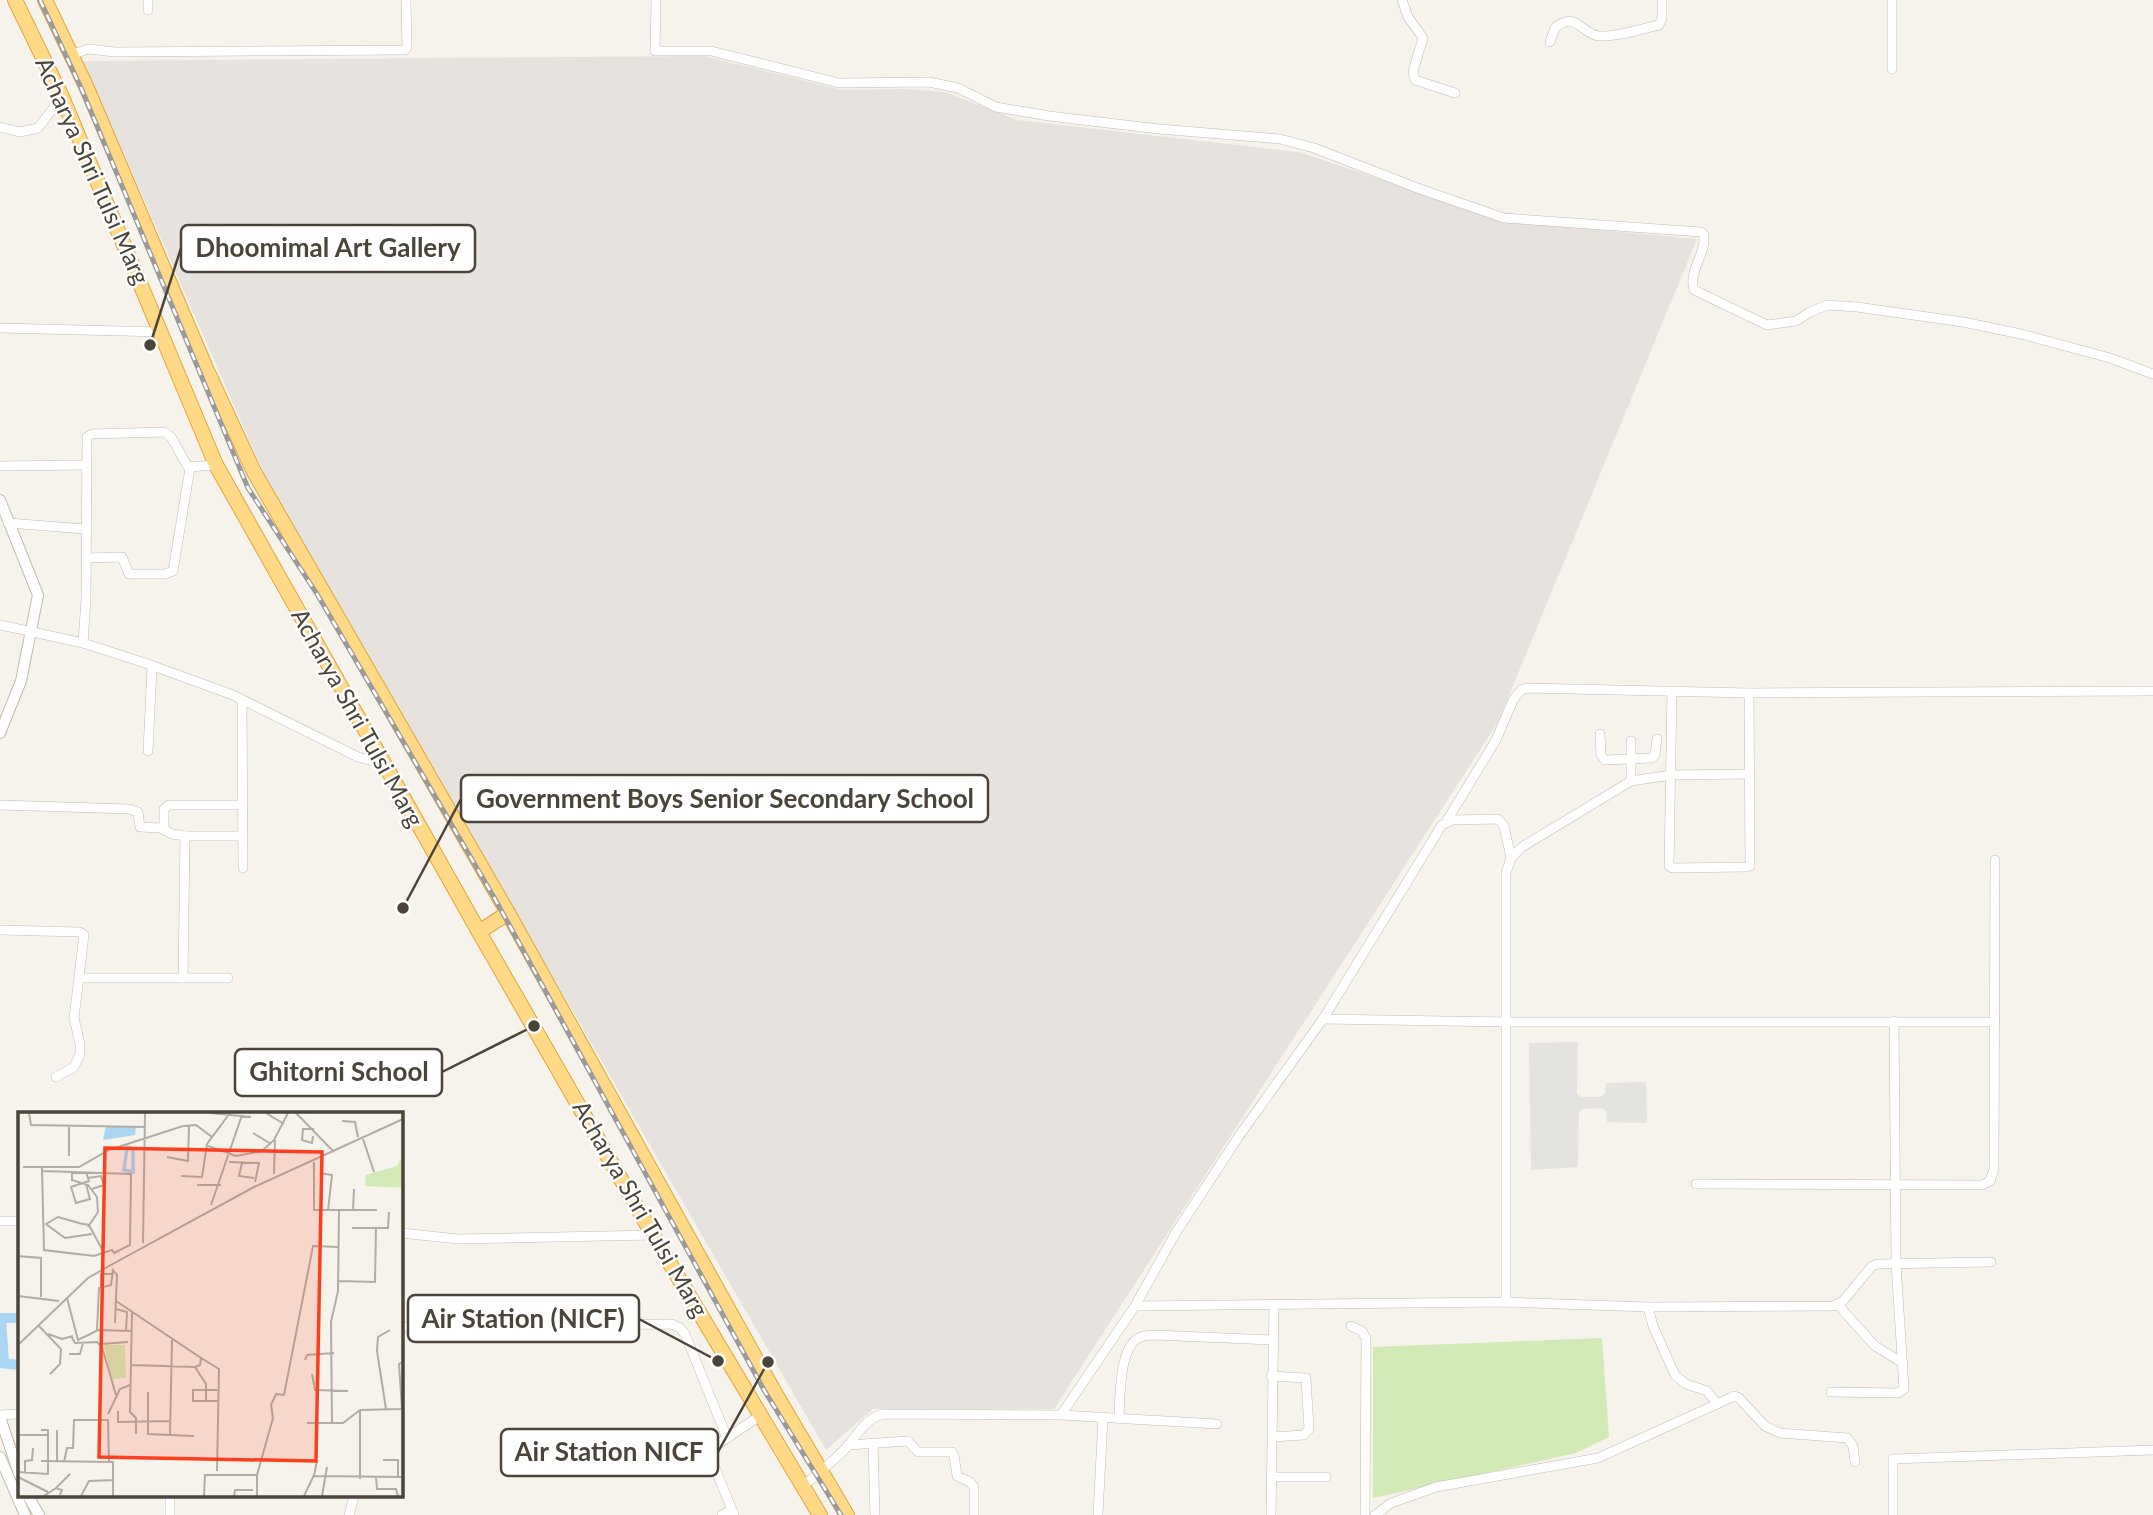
<svg xmlns="http://www.w3.org/2000/svg" width="2153" height="1515" font-family="Lato,sans-serif">
<style>
.industrial{fill:#e6e2dd}
.green{fill:#d2eab5}
.parking{fill:#e5e3e0}
.lines{fill:none;stroke-linecap:round;stroke-linejoin:round}
.canal{stroke:#a9d4f2;stroke-width:10}
.minor-casing{stroke:#c2bbae;stroke-width:10}
.tertiary-casing{stroke:#c2bbae;stroke-width:12}
.trunk-casing{stroke:#e0a43c;stroke-width:16}
.minor{stroke:#fff;stroke-width:9}
.tertiary{stroke:#fff;stroke-width:10}
.trunk{stroke:#ffd985;stroke-width:14}
.rail-casing{stroke:#9a9a9a;stroke-width:5}
.rail{stroke:#fff;stroke-width:2.5;stroke-dasharray:8;stroke-linecap:butt}
.labels{text-anchor:middle;stroke-width:5;stroke-linejoin:round;paint-order:stroke}
.street-label{font-size:24px;fill:#4b4439;stroke:#fff}
.inset-river{fill:none;stroke:#a9d4f2;stroke-width:3.5}
.inset-road{fill:none;stroke:#b2ada4;stroke-width:2}
.view{fill:#fc3f1d;fill-opacity:0.15;stroke:#fc3f1d;stroke-width:3.5}
.inset-edge{fill:none;stroke:#4b4439;stroke-width:3.5}
.leader{fill:none;stroke:#4b4439;stroke-width:2.5}
.callout-dot{fill:#4b4439;stroke:#fff;stroke-width:2.5}
.callout{fill:#fff;stroke:#4b4439;stroke-width:2.5}
.callout-label{font-size:26px;text-anchor:middle;font-weight:bold;fill:#4b4439}
</style>
<rect width="100%" height="100%" fill="#f6f3ec"/>
<polygon class="industrial" points="704,56 843,90 905,89 945,92 1017,120 1299,152 1505,221 1697,239 1498,722 1054,1409 873,1409 826,1450 268,483 83,61"/>
<polygon class="green" points="1602,1338 1609,1437 1576,1453 1373,1498 1373,1347"/>
<polygon class="parking" points="1578,1042 1577,1094 1582,1097 1601,1097 1605,1093 1606,1083 1646,1082 1647,1123 1607,1122 1606,1112 1603,1108 1583,1109 1579,1112 1578,1167 1531,1170 1529,1043"/>
<g class="lines">
<g class="canal">
<polyline points="0,1362 4,1362 1,1318 19,1318"/>
<polyline points="0,1363 19,1365"/>
</g>
<g class="minor-casing">
<g id="minor">
<path d="M656 0 655 51H711L839 83 929 82 958 88 996 107 1049 116 1159 129 1280 139 1314 148 1420 189 1504 218 1701 232 1704 235C1706 255 1688 271 1694 290L1767 325 1796 321 1810 312 1827 305 1857 307 1963 322 2021 334 2110 358 2153 374"/>
<polyline points="1402,0 1408,17 1423,38 1413,71 1415,80 1455,93"/>
<polyline points="148,10 148,0"/>
<path d="M1550 42 1555 28C1576 10 1581 34 1599 36 1618 37 1640 29 1659 25L1662 18V0"/>
<polyline points="71,55 88,49 115,52 405,50 407,47 406,0"/>
<polyline points="1892,69 1892,0"/>
<polyline points="0,127 20,132 38,128 62,97"/>
<polyline points="0,328 162,332"/>
<polyline points="0,466 85,465"/>
<polyline points="8,523 85,529"/>
<polyline points="87,558 122,557 129,574 165,574 173,571 190,468"/>
<polyline points="0,625 83,643 145,663 233,695 358,757 385,764"/>
<polyline points="83,643 86,598 87,437 92,434 164,432 171,437 188,467 216,465"/>
<polyline points="1672,691 1669,866 1672,868 1746,867 1750,866 1749,693"/>
<polyline points="242,700 243,868"/>
<polyline points="1600,734 1601,755 1605,760 1652,758 1655,755 1657,739"/>
<polyline points="1631,741 1631,781"/>
<polyline points="148,751 152,667"/>
<polyline points="0,805 129,809 138,812 140,827 161,828 172,834 185,836 183,978"/>
<polyline points="1446,822 1496,740 1513,700 1521,690 1527,688 1749,693 2153,691"/>
<polyline points="164,830 164,809 169,805 242,805"/>
<polyline points="185,836 242,836"/>
<polyline points="0,930 80,932 84,935 74,1018 80,1044 80,1054 74,1067 56,1077"/>
<polyline points="80,978 228,978"/>
<polyline points="1323,1019 1507,1022 1995,1022"/>
<polyline points="1696,1184 1982,1185 1990,1181 1994,1169 1995,860"/>
<polyline points="0,1221 19,1221"/>
<polyline points="401,1233 458,1239 653,1235"/>
<polyline points="1506,1302 1506,873 1511,858 1522,847 1631,781 1671,775 1750,774"/>
<polyline points="1838,1305 1875,1346 1903,1363"/>
<polyline points="1135,1306 1506,1302 1648,1307 1833,1306 1843,1301 1872,1266 1878,1264 1991,1262"/>
<polyline points="1648,1307 1653,1326 1675,1375 1686,1384 1707,1391 1717,1404 1734,1396 1739,1398 1765,1426 1780,1433 1847,1438 1853,1446 1855,1462"/>
<polyline points="1351,1326 1362,1331 1366,1338 1365,1515"/>
<polyline points="401,1327 672,1324 680,1328 685,1334 727,1438"/>
<polyline points="1271,1376 1306,1378 1309,1429 1304,1435 1272,1437"/>
<polyline points="1831,1392 1898,1393 1904,1389 1896,1263 1894,1021"/>
<polyline points="0,1415 19,1414"/>
<polyline points="1061,1415 1135,1306 1175,1234 1239,1136 1323,1019 1442,825 1452,820 1498,819 1504,826 1511,858"/>
<path d="M1119 1418C1120 1398 1119 1347 1139 1338 1143 1335 1150 1335 1155 1335L1273 1340"/>
<polyline points="873,1443 875,1515"/>
<polyline points="848,1445 908,1441 918,1452 952,1452 954,1455 957,1476 970,1482 974,1487 974,1515"/>
<polyline points="1273,1477 1326,1477"/>
<path d="M803 1486C818 1474 832 1462 846 1448 857 1435 866 1418 883 1414L1061 1415 1217 1424"/>
<polyline points="170,1515 170,1496"/>
<polyline points="349,1515 354,1496"/>
<polyline points="722,1515 732,1510"/>
<polyline points="734,1515 713,1463 711,1449 761,1415"/>
<polyline points="1098,1515 1103,1417"/>
<polyline points="1271,1515 1274,1304"/>
<polyline points="1375,1515 1391,1503 1436,1487 1598,1458 1717,1404"/>
<polyline points="1893,1515 1893,1459 2153,1450"/>
</g>
</g>
<g class="tertiary-casing">
<g id="tertiary">
<polyline points="0,500 38,595 21,681 0,733"/>
<polyline points="0,1417 19,1474"/>
<polyline points="0,1457 25,1515"/>
<polyline points="28,1496 39,1515"/>
</g>
</g>
<g class="trunk-casing">
<g id="trunk">
<polyline points="15,0 62,97 216,465 479,932 653,1235 820,1515"/>
<polyline points="45,0 86,86 205,366 254,472 508,913 775,1393 847,1515"/>
<polyline points="479,932 508,913"/>
</g>
</g>
<use href="#minor" class="minor"/>
<use href="#tertiary" class="tertiary"/>
<use href="#trunk" class="trunk"/>
<g class="rail-casing">
<polyline id="rail" points="40,0 82,90 248,488 317,594 495,899 764,1390 841,1515"/>
</g>
<use href="#rail" class="rail"/>
</g>
<g class="labels">
<g class="street-label">
<text transform="translate(92 171) rotate(66)" y="8">Acharya Shri Tulsi Marg</text>
<text transform="translate(357 718) rotate(61)" y="8">Acharya Shri Tulsi Marg</text>
<text transform="translate(640 1209) rotate(60)" y="8">Acharya Shri Tulsi Marg</text>
</g>
</g>
<g transform="translate(18 1112)">
<rect width="385" height="385" fill="#f6f3ec"/>
<path d="M385 43V76L347 74 348 63 379 54ZM86 233H107L108 266 94 267Z" fill="#d2eab5"/>
<path d="M88 14 118 15 117 23 85 28Z" fill="#a9d4f2"/>
<path class="inset-river" d="M109 35 115 37V60L106 58Z"/>
<path class="inset-road" d="M11 1 13 13 127 15M192 1 233 5M248 1 266 12M278 1 316 40M324 9 337 10 340 25M51 14V44M235 21 253 32M295 24 294 31 284 28 285 17H296M345 27 356 60M190 34 218 44 244 39 256 28 270 1M149 45 170 49 171 14M211 50 241 51 237 70M296 50V98H359M224 51 221 64 236 66M5 55H61L91 38 165 14 178 13 194 25M24 56 26 138 76 144 94 138 97 142M25 59 113 62 112 133 96 141M54 60V68L70 73 79 85 80 100 70 115M302 61 314 63 310 98M256 62 257 28M163 64 184 65 189 32 212 1M70 66 83 64 86 73 74 77M68 72 72 87 58 91 53 75 71 69 68 60M179 73H203M193 93 224 3M335 98 336 77M60 111 71 113 86 141M61 111 40 105 28 112 47 126 74 122M334 116H370L371 100M125 131 127 1M0 144 23 146V185M94 157 99 163 97 211M320 169 357 170 358 116M83 176V162H95M0 184 41 189M49 186 60 228 80 218 114 219M98 189 183 246 182 253 177 255 113 253M98 197 109 200 108 219M114 200 112 300 118 306V322M21 214 43 237 42 252 32 262M79 218 81 176 93 173 95 158M30 222 44 227 55 224M53 224 57 231 79 230 84 235 98 283M83 232 110 230M0 233 70 166 91 154 236 75 385 7M51 242H62L65 231M183 246 201 257 199 359M287 248 289 243 316 241M177 255 188 272V289M294 262 297 278 330 279M130 280V322L176 324M200 289H175V278H201M368 297 359 239 360 225 372 218M384 297 381 252 385 250M100 299V310L153 309M90 302 102 277 112 273M289 311H325L342 298 383 297M314 311 313 210 320 179 321 98M0 323H30M152 323 154 228M299 348 296 364 385 365M365 348H380V366M23 349 95 350V384M39 350V318M46 350 49 336H55L56 308H90L91 350M0 360 30 362V318H23M7 361V349L14 348 15 336M0 365 30 380M358 366 359 377H378L380 384M342 367V298M37 377 52 362M26 384 38 376 44 378 42 383M63 384 71 369 96 368M186 384 187 363H239M216 384 217 378H235M239 384V363L255 306 253 293 258 282 266 283 295 134 320 135M286 384 296 363M304 384 309 355"/>
<path class="view" d="M87 36 304 40 298 349 81 345Z"/>
<rect width="385" height="385" class="inset-edge"/>
</g>
<path class="leader" d="M150 345L181 248M403 908L461 799M534 1026L442 1072M718 1361L639 1319M768 1362L718 1452"/>
<g class="callout-dot">
<circle cx="150" cy="345" r="7"/>
<circle cx="403" cy="908" r="7"/>
<circle cx="534" cy="1026" r="7"/>
<circle cx="718" cy="1361" r="7"/>
<circle cx="768" cy="1362" r="7"/>
</g>
<g class="callout">
<rect x="181" y="225" width="294" height="47" rx="7"/>
<rect x="461" y="775" width="527" height="47" rx="7"/>
<rect x="235" y="1049" width="207" height="47" rx="7"/>
<rect x="408" y="1295" width="231" height="47" rx="7"/>
<rect x="501" y="1429" width="217" height="47" rx="7"/>
</g>
<g class="callout-label">
<text x="328" y="257">Dhoomimal Art Gallery</text>
<text x="725" y="808">Government Boys Senior Secondary School</text>
<text x="339" y="1081">Ghitorni School</text>
<text x="523" y="1328">Air Station (NICF)</text>
<text x="609" y="1461">Air Station NICF</text>
</g>
</svg>
